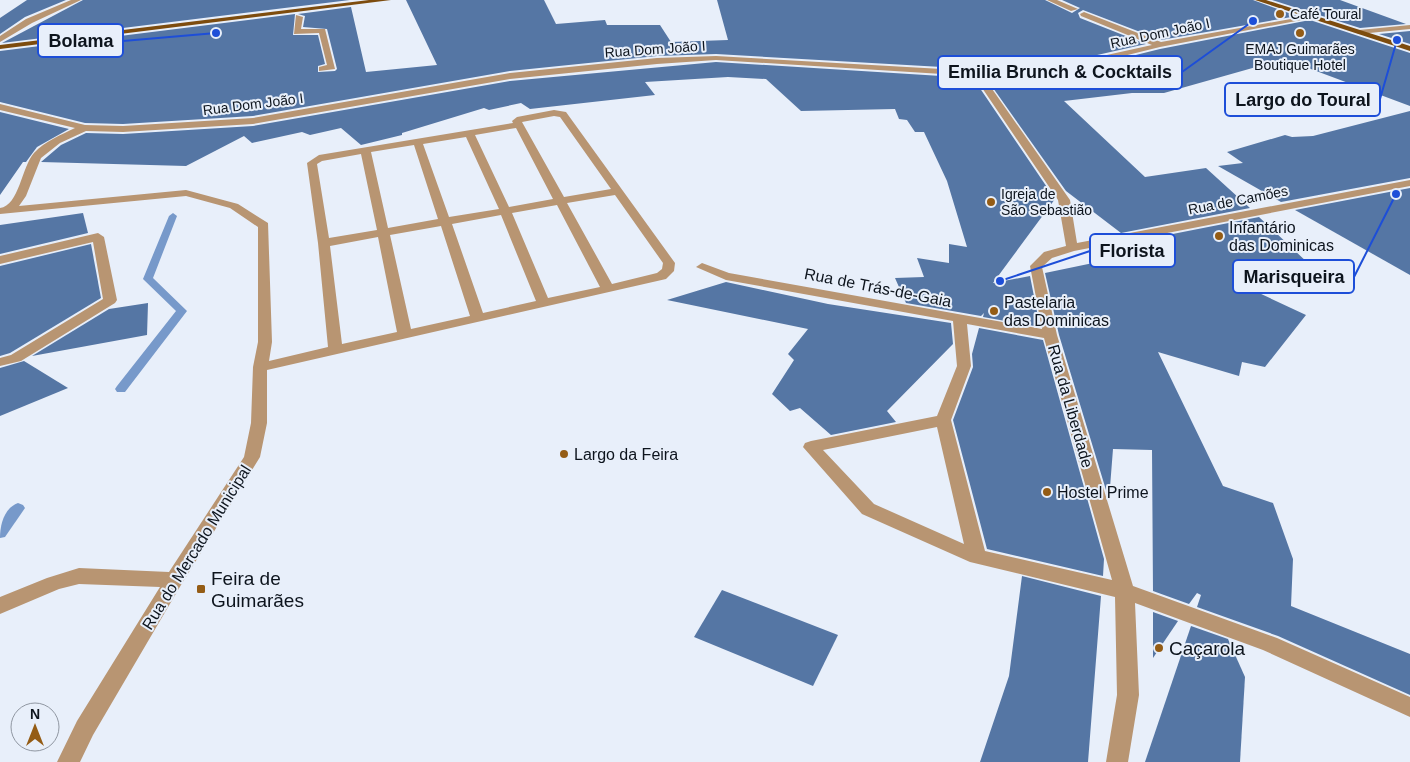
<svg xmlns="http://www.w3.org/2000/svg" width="1410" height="762" font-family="Arial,sans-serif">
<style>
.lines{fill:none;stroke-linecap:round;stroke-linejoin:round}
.stream{fill:#7799ca;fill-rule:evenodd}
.building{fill:#5576a4}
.minor{fill:#b89572;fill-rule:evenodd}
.major{fill:#7d4c0e;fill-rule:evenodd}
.poi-dot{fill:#945c15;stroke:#e8effa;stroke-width:2}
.labels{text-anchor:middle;stroke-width:4;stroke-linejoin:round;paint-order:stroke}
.far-poi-label{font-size:14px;fill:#0d141d;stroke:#e8effa;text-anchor:start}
.far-street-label{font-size:14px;fill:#0d141d;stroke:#e8effa}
.poi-label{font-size:16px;fill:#0d141d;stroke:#e8effa;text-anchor:start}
.street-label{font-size:16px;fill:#0d141d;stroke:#e8effa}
.near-poi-label{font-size:19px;fill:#0d141d;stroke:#e8effa;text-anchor:start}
.leader{fill:none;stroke:#1d4ed8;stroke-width:2}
.callout-dot{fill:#1d4ed8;stroke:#e8effa;stroke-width:2}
.callout{fill:#e8effa;stroke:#1d4ed8;stroke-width:2}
.callout-label{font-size:18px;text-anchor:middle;font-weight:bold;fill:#0d141d}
</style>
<rect width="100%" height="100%" fill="#e8effa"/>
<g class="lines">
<g class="stream">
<polygon points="173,213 177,216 153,278 187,311 125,392 117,392 115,389 117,386 176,311 143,279 169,216"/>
<path d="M18 503 23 505 25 508 5 537 0 538C0 525 4 508 18 503Z"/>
</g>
</g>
<g class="building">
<polygon points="27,0 66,0 25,17 0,34 0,18"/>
<polygon points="83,0 350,0 2,43"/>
<polygon points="406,0 544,0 556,24 605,20 607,25 660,25 671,42 728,40 717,0 1045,0 1072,13 1080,8 1062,0 1253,0 1297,16 1161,40 1083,10 1078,13 1080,18 1146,44 1075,60 977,69 716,54 657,56 510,71 253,116 123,124 85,123 0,102 0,51 295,14 293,35 318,35 325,64 318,66 318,72 335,71 337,69 327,29 303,27 305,16 298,14 351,7 366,72 437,65"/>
<polygon points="1272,0 1340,0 1406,24 1360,28"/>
<polygon points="1310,20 1410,53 1410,106 1284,59 1164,93 1132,93 1064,101 1145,177 1206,168 1250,208 1121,233 1066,191 986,78 1075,70 1160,49"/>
<polygon points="1410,31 1410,44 1379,34"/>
<polygon points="716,62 973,78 1055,199 993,283 1030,276 1040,327 983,317 984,313 981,316 906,303 895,278 924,277 917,258 949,263 949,244 967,247 947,181 924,132 915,132 907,120 899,119 895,109 801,111 766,79 728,77 645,82 655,95 530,109 521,103 489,110 484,108 402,133 402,135 361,145 341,128 310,135 302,132 252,143 244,136 186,166 41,162 61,145 86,133 123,134 253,126 510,81"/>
<polygon points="1410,111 1410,178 1281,202 1218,166 1243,163 1227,152 1285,135 1292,137 1313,136"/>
<polygon points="0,112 69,129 37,147 26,162 23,162 0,195"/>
<polygon points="1410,188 1410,275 1295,210"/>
<polygon points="83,213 88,233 0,254 0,225"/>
<polygon points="1259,217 1326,280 1259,293 1306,315 1265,367 1242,362 1239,376 1158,352 1223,486 1273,503 1293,559 1291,606 1410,654 1410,695 1278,636 1197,607 1201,595 1197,593 1189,604 1153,591 1152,450 1113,449 1109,500 1059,335 1045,273 1146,252 1132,242"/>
<polygon points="91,244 101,298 10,353 0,356 0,266"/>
<polygon points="726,282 828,304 951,323 953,344 887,411 896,422 831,435 800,408 790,411 772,394 794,360 788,354 808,329 667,300"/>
<polygon points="148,303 147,335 32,356 109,309"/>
<polygon points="979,328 1043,340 1104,559 1103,576 987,549 953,420 973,367 972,354"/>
<polygon points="24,361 68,388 0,416 0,368"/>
<polygon points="1022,576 1101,596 1088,762 980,762 1009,676"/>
<polygon points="722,590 838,635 813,686 694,637"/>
<polygon points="1153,612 1178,621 1153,658"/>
<polygon points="1191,626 1228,639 1245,677 1240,762 1145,762"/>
</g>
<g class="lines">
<g class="minor">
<polygon points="71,0 81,0 32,23 0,42 0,36 26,19"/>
<polygon points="1047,0 1057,0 1078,9 1071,11"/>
<path d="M1084 12 1161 42 1313 15 1317 17 1160 47 1075 68 983 76 1070 200 1077 243 1410 180V186L1074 251 1052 258 1042 267 1057 335 1133 586 1277 638 1410 697V717L1263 650 1135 603 1139 695 1128 762H1106L1117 695 1115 597 970 562 862 514 803 447 805 443 811 441 937 416 957 366 953 321 726 280 696 267 702 263 729 273 1042 329 1030 266 1044 252 1066 246 1058 200 974 76 716 60 657 64 510 79 253 124 123 132 86 131 60 143 41 158 26 196 19 206 186 190 238 204 268 223 272 342 269 361 328 347 318 243 307 163 319 155 513 123 512 121 517 117 554 110 566 112 675 263 674 271 666 279 267 370V423L260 457 181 585 93 735 80 762H57L77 721 160 587 79 584 59 589 0 614V597L47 578 79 568 169 572 244 457 251 423 253 367 258 342V227L230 208 186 196 0 214V208C19 206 22 166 34 153 45 141 61 135 75 128L0 110V104L85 125 123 126 253 118 510 73 657 58 716 56 977 71 1075 62 1152 45 1081 16 1080 14ZM554 116 560 117 611 189 564 197 522 122ZM516 128 553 199 509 207 475 135ZM466 137 499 209 449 217 423 144ZM414 145 438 219 388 228 371 152ZM361 154 377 230 329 238 317 164 322 161ZM615 195 663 263 662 269 657 273 612 284 567 203ZM557 205 600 287 548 298 512 213ZM501 215 536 301 483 313 452 224ZM441 226 470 316 411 329 390 235ZM378 237 397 332 342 344 330 246ZM967 324 1044 338 1112 580 985 551 951 420 971 366ZM937 427 964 544 874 504 823 450Z"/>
<polygon points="296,15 303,17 301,29 325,29 335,69 319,71 319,67 327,65 319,33 294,34"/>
<polygon points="1410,25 1410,29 1359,34 1355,32 1359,30"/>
<polygon points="98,233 104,237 117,300 115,303 21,361 0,366 0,358 11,355 103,299 93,242 0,264 0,256"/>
</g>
<g class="major">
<polygon points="369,0 391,0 0,49 0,45"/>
<polygon points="1255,0 1266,0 1410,46 1410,51"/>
</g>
</g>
<g class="poi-dot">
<circle cx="1280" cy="14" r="5"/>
<circle cx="1300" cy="33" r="5"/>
<circle cx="991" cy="202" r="5"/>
<circle cx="1219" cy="236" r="5"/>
<circle cx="994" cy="311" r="5"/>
<circle cx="564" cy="454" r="5"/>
<circle cx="1047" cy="492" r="5"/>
<rect x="196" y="584" width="10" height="10" rx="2.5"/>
<circle cx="1159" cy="648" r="5"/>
</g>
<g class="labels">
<g class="far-poi-label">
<text x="1290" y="19">Café Toural</text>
<text x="1300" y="54" text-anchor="middle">EMAJ Guimarães<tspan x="1300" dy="16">Boutique Hotel</tspan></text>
<text x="1001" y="199">Igreja de<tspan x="1001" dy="16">São Sebastião</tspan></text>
</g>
<g class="far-street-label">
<text transform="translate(1160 33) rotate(-12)" y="5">Rua Dom João I</text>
<text transform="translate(655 49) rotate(-4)" y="5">Rua Dom João I</text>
<text transform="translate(253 104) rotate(-7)" y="5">Rua Dom João I</text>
<text transform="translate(1238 200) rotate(-11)" y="5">Rua de Camões</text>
</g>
<g class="poi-label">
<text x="1229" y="233">Infantário<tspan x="1229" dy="18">das Dominicas</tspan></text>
<text x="1004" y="308">Pastelaria<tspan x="1004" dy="18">das Dominicas</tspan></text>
<text x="574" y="460">Largo da Feira</text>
<text x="1057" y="498">Hostel Prime</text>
</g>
<g class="street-label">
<text transform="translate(878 287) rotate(11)" y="6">Rua de Trás-de-Gaia</text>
<text transform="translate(1071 406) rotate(74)" y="6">Rua da Liberdade</text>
<text transform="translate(196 547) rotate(-58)" y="6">Rua do Mercado Municipal</text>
</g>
<g class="near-poi-label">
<text x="211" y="585">Feira de<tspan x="211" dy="22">Guimarães</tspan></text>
<text x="1169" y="655">Caçarola</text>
</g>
</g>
<path class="leader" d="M216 33L123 41M1253 21L1182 72M1397 40L1380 99M1000 281L1090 251M1396 194L1354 277"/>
<g class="callout-dot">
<circle cx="216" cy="33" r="5"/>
<circle cx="1253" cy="21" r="5"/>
<circle cx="1397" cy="40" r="5"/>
<circle cx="1000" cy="281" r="5"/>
<circle cx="1396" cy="194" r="5"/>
</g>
<g class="callout">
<rect x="38" y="24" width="85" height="33" rx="5"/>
<rect x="938" y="56" width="244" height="33" rx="5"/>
<rect x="1225" y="83" width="155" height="33" rx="5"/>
<rect x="1090" y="234" width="85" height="33" rx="5"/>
<rect x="1233" y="260" width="121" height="33" rx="5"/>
</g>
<g class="callout-label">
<text x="81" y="47">Bolama</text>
<text x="1060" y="78">Emilia Brunch &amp; Cocktails</text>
<text x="1303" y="106">Largo do Toural</text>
<text x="1132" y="257">Florista</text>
<text x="1294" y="283">Marisqueira</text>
</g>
<g transform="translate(35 727)"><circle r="24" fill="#e8effa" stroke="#9097a2"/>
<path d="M0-4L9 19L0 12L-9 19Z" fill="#945c15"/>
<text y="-8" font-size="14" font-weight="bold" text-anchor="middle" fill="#0d141d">N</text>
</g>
</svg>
